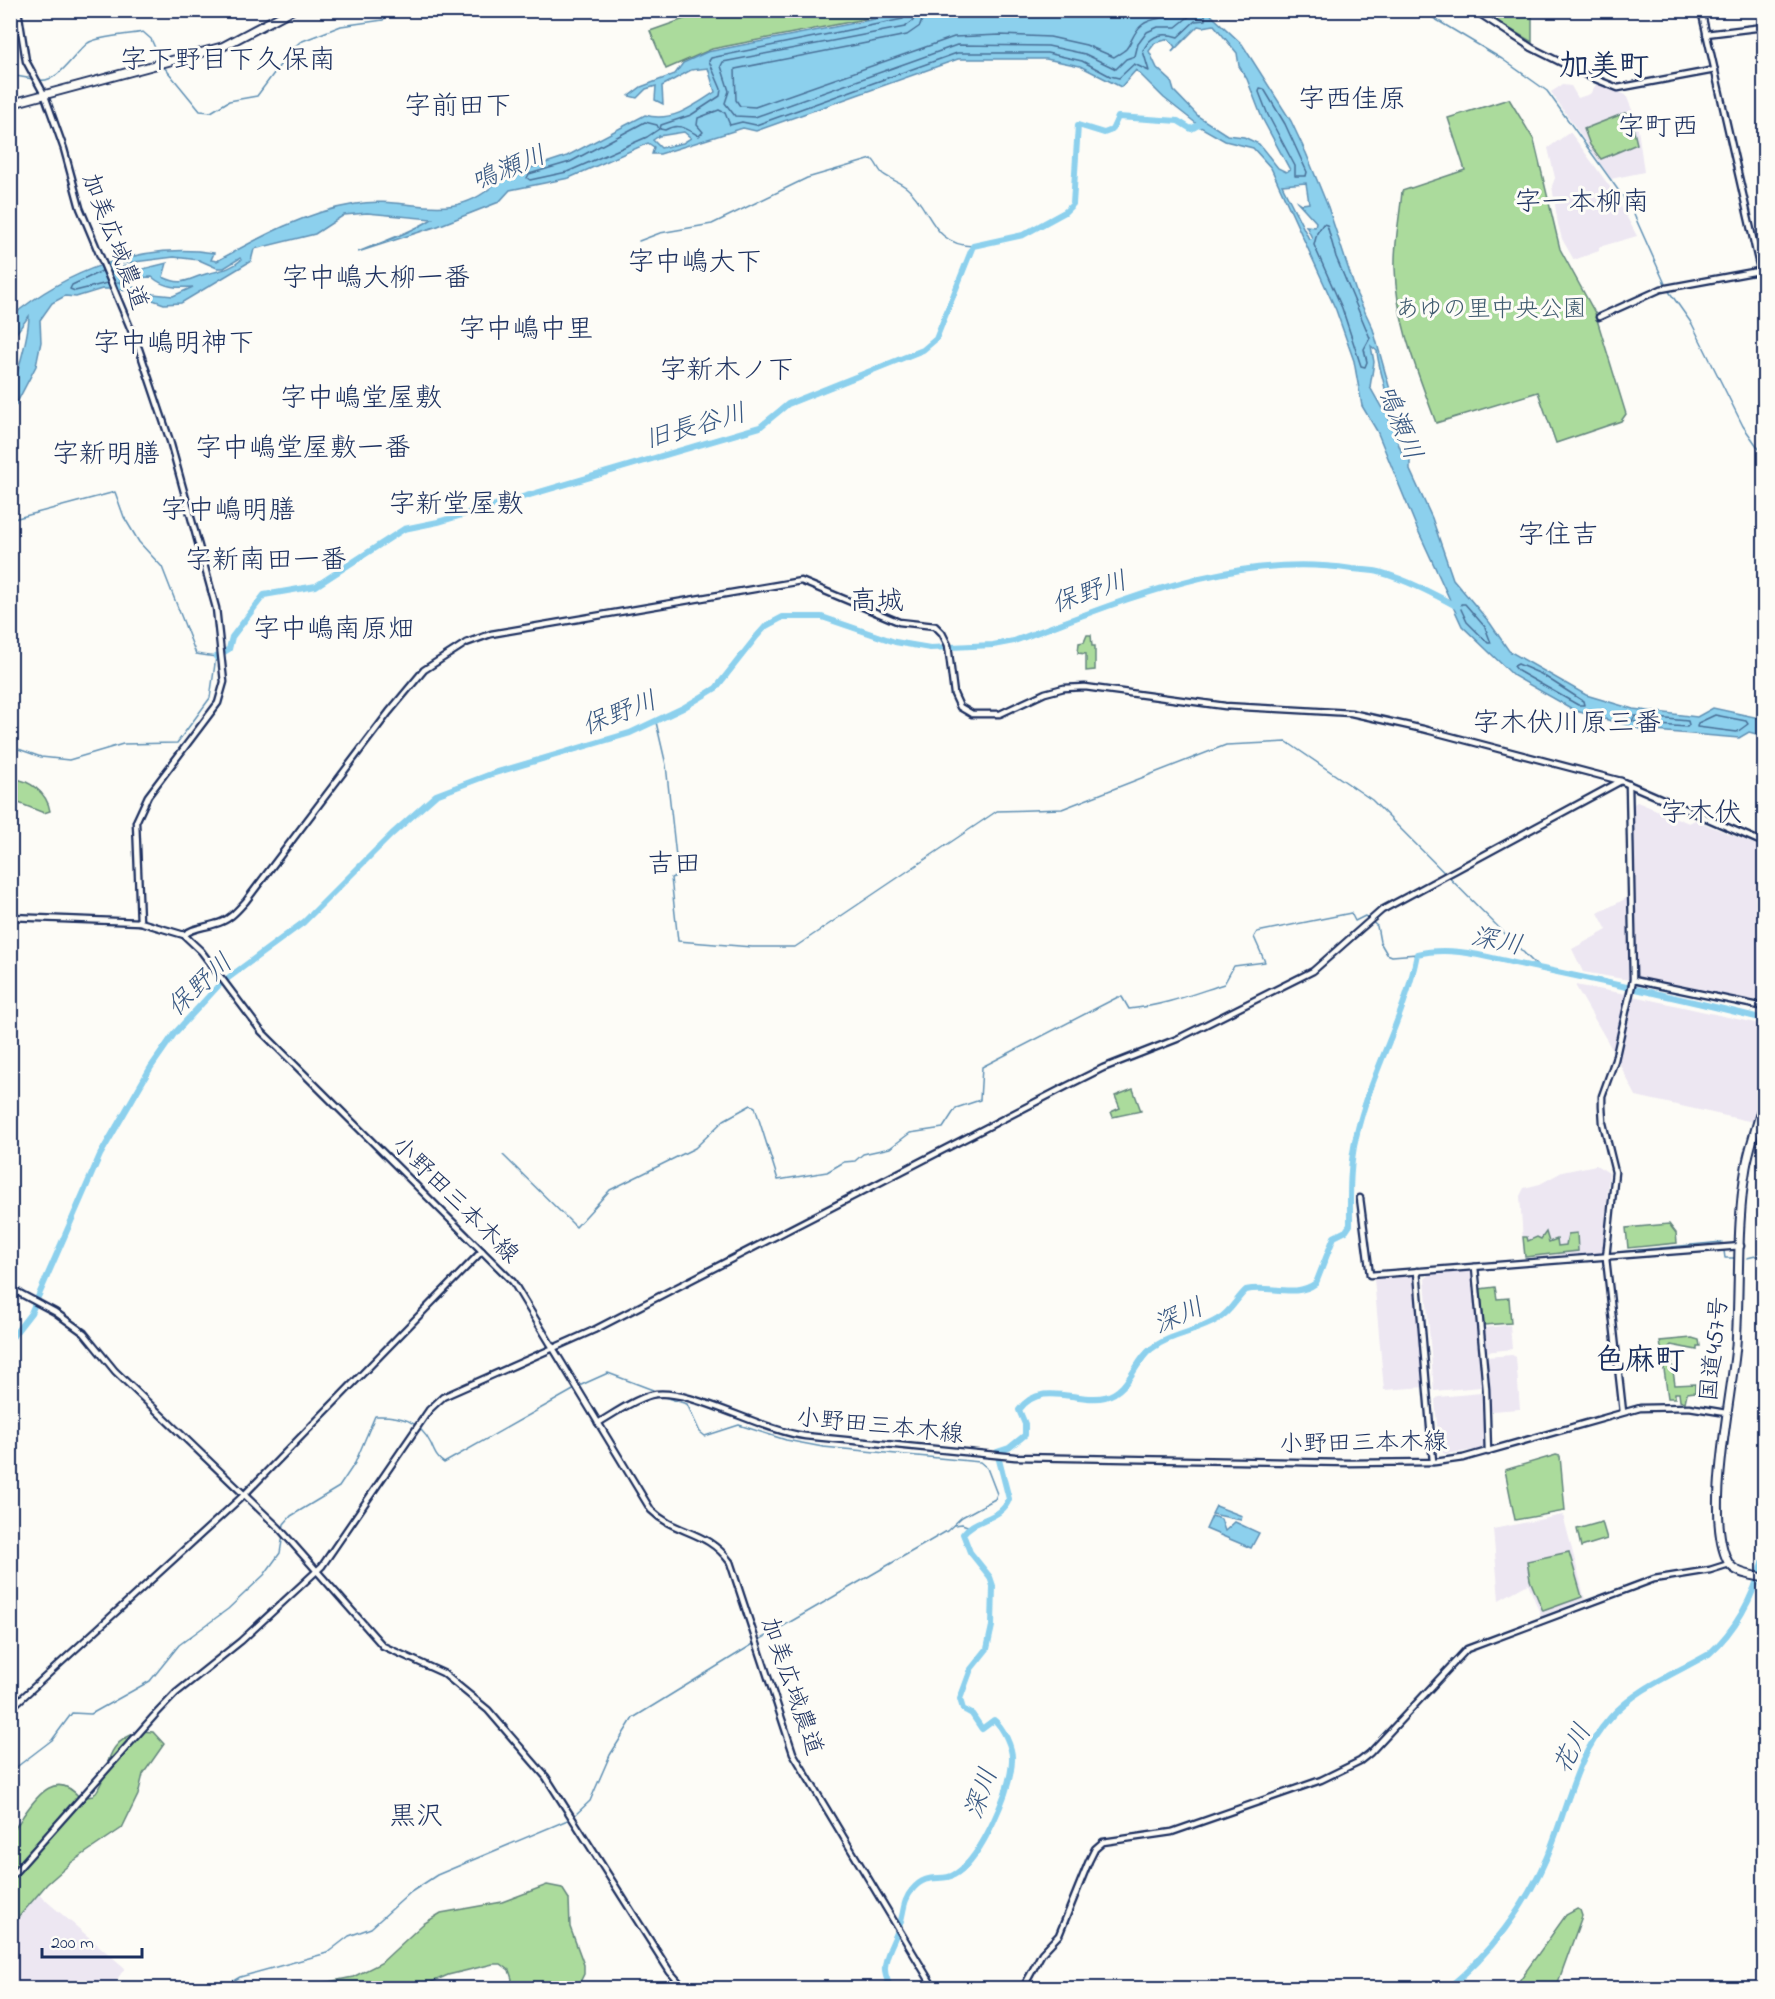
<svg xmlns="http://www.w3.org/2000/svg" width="1775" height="1999" font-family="'Indie Flower','Klee One',sans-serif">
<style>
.built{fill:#ede7f2}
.green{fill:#abdb9c;stroke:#63857d;stroke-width:1.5}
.water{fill:#8cd0ed;stroke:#5f90b4;stroke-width:1.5;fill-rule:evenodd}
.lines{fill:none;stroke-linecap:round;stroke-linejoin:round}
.shore{stroke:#486f97;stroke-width:1.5}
.stream{stroke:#5f90b4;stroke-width:1.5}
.river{stroke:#8cd0ed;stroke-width:6}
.secondary-casing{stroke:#1b2f5e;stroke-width:9}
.highway-casing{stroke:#1b2f5e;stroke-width:11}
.secondary{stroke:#fdfcf7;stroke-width:4.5}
.highway{stroke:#fdfcf7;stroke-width:7}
.labels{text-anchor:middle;stroke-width:6;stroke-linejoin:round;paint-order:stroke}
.street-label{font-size:24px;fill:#1b2f5e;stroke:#fdfcf7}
.park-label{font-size:24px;fill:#3f5a6e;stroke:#fdfcf7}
.water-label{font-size:26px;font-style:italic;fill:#375782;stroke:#fdfcf7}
.quarter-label{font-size:27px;fill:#1b2f5e;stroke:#fdfcf7}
.district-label{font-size:30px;font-weight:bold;fill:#1b2f5e;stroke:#fdfcf7}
</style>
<rect width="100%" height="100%" fill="#fdfcf7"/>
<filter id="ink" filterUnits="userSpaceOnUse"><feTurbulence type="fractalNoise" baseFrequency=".0167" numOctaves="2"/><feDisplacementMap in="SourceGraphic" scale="12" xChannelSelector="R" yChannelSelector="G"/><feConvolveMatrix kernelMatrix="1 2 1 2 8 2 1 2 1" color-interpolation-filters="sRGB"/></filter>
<g filter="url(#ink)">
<g class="built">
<polygon points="1597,83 1626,95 1637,122 1644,172 1611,179 1551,92 1562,85 1571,86 1578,98 1590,94"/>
<polygon points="1570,132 1613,191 1637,236 1599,247 1599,251 1574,260 1562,239 1558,224 1552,186 1555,178 1548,148"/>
<polygon points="1637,802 1689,823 1695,820 1764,848 1764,1002 1638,977 1635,972 1632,805"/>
<polygon points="1627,898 1629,980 1583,972 1572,949 1607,930 1598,913"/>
<polygon points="1575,985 1626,994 1613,1051"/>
<polygon points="1633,996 1764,1025 1764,1080 1753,1122 1636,1096 1618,1061"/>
<polygon points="1596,1165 1609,1173 1603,1250 1599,1254 1524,1256 1520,1196 1524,1188 1540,1184 1562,1172"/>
<polygon points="1472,1271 1481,1387 1434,1391 1425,1279 1430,1274"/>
<polygon points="1413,1276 1417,1279 1426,1387 1384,1390 1374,1279"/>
<polygon points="1510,1325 1512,1349 1486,1352 1484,1328"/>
<polygon points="1512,1355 1516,1357 1520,1409 1491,1411 1486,1357"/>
<polygon points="1481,1393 1485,1449 1445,1454 1439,1450 1435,1400 1438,1397"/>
<polygon points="1563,1515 1585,1599 1541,1616 1528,1584 1499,1600 1493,1529"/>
<polygon points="10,1870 125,1968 111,1988 11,1988"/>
</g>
<g class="green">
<polygon points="707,11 707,10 906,11 712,49 666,69 650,31"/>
<polygon points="1479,11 1532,11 1532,42"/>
<path d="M1509 99 1534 140 1560 249 1595 313 1626 414 1621 421 1556 443 1538 392 1436 423C1418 373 1396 322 1395 268 1394 242 1400 217 1402 191L1465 170 1448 118Z"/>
<polygon points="1625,113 1631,119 1637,144 1601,159 1590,145 1584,129"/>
<polygon points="1087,635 1091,635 1092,646 1095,646 1095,670 1086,671 1086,654 1078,653 1079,643 1084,642"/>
<path d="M11 778C29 780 47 792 50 811L44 813 11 800Z"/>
<polygon points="1133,1089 1141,1111 1113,1117 1111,1112 1120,1108 1115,1096"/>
<polygon points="1669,1224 1676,1233 1677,1243 1628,1248 1626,1228"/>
<polygon points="1546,1232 1549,1242 1557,1239 1558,1246 1566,1245 1568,1234 1577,1233 1578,1251 1525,1257 1523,1237 1527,1237 1528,1241 1537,1237 1541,1239"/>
<polygon points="1495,1287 1497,1299 1509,1298 1511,1323 1484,1325 1480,1289"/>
<polygon points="1692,1338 1699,1340 1700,1346 1697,1346 1697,1350 1671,1345 1667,1349 1668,1359 1672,1362 1667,1363 1672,1364 1675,1385 1695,1384 1695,1392 1687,1393 1685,1402 1680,1401 1679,1393 1675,1393 1675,1398 1668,1398 1660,1341"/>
<polygon points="1556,1455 1560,1456 1565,1511 1515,1520 1505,1470"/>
<polygon points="1602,1522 1607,1539 1581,1547 1577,1529"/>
<polygon points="1569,1552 1582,1597 1543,1611 1530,1580 1527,1561"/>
<path d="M141 1731 153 1732 164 1744 143 1774 138 1795 122 1828 72 1862 47 1884 11 1926C11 1907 6 1850 11 1836 13 1829 20 1822 23 1816 38 1794 57 1770 80 1798L93 1796C113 1774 98 1744 141 1731Z"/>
<polygon points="547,1885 562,1888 569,1899 570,1927 584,1965 584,1974 577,1988 509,1988 512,1979 509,1970 501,1964 493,1964 448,1975 418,1988 298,1988 353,1977 381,1963 423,1924 441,1913 502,1902"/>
<polygon points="1577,1909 1580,1910 1582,1916 1556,1988 1514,1988 1566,1915"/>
</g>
<g class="water">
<path d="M1181 10 1210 11 1212 16 1242 44 1291 121 1306 153 1328 207 1357 295 1373 329 1394 404 1388 416 1403 456 1410 459V470L1432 518 1453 579 1490 623 1509 651 1586 695 1633 709 1697 717 1713 708 1764 719V736L1749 732 1739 738 1643 730 1576 711 1514 676 1462 626 1416 526 1377 431 1362 406 1354 361 1336 310 1271 168 1253 148 1225 141 1202 128 1164 98 1136 70 1121 87 1080 66 1046 59H958L756 131 743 128 660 154H652L654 147 648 143 569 178 510 190 499 202 438 226 358 252C383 241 409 234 432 219L367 213 344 215 315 234 254 249 251 261 181 303 164 304 122 289H102L76 297 65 296 52 303 40 320 41 342 36 366 11 414C10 381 28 351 29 316L11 340V317C65 271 142 242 214 253L211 260 217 261C260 237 305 212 356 204 408 195 449 226 495 184L485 183 567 156 645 115C671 123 694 106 715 92L708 68 691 70 662 86 663 104 655 100 656 86 646 89 637 98 629 96 641 87 675 74 683 63 707 52 916 11ZM1214 25 1237 53 1239 66 1247 79 1262 118 1290 170 1286 172 1278 168 1259 144 1244 137 1227 135 1199 117 1174 91 1171 81 1157 68 1149 51 1155 43 1169 39 1175 47 1172 52 1198 26 1203 27ZM684 132 691 138 683 143 661 148 653 140 659 136ZM1306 183 1309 203 1302 204 1296 200 1316 222 1315 227 1306 226 1312 238 1309 239 1282 185ZM174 257 199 260 217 268H224L240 258 241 260C231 269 223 270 210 273 189 277 185 288 163 277L167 263 135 271 127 266 113 268 110 265ZM152 277C165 288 177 288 193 287L173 296 153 294 118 282 132 278ZM1371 346 1377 351C1378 371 1391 392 1384 412L1370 387 1374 362Z"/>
<polygon points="1216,1506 1242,1516 1241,1520 1212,1514"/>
<polygon points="1212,1516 1221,1519 1225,1531 1235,1522 1259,1533 1251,1548 1206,1529"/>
</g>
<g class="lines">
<g class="shore">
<path d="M908 10 903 19 711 58 709 61 721 89 720 96 691 115 661 125 660 129 665 130C679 122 687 129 699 136L703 132 697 125 698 118 719 110 725 113 730 125 742 122 756 125 957 53H1047L1082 61 1110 76 1119 78 1134 64 1149 71 1143 51C1150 35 1163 32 1178 37L1195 21 1205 20V10"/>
<polyline points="916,10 913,21 905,27 723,62 721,66 729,91 725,103 735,116 755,117 957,45 1048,46 1085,54 1116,69 1126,59 1135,56 1138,44 1147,32 1158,27 1176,27 1197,10"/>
<path d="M925 10 920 26 907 35 735 69 736 100 740 106 755 107 954 37 1000 35 1050 37 1086 45 1114 57C1117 55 1123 52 1126 49 1132 42 1133 32 1142 25 1154 15 1170 21 1181 10"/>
<polygon points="1260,88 1264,89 1285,124 1307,172 1306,176 1295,176 1295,166 1268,115 1259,92"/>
<polygon points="645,122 657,125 659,129 647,137 567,172 530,180 527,178 529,174 570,162"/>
<polygon points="1323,224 1327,225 1336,257 1370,338 1364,349 1367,362 1365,367 1361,366 1342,308 1314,245 1317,233"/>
<polyline points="102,271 72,285 70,289 75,291 107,283"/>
<polygon points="1461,604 1465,604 1485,627 1491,643 1488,643 1467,622 1460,607"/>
<polygon points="1518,664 1541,674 1583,701 1584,705 1578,705 1518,671 1514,666"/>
<polygon points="1715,715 1746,721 1748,724 1737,732 1697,727 1698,723"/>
<polygon points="1635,716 1688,721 1689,725 1687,727 1644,724 1632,721"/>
</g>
<g class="stream">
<polyline points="668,10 686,10"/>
<polyline points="691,10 696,10"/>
<polyline points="1420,10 1502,59 1547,91 1631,208 1666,286"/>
<polyline points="164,67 200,111 211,112 229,101 257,96 292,49 300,42 341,26 383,20 389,10"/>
<polyline points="10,75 33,79"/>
<path d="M38 80C59 84 73 54 88 43 99 36 129 35 143 32L151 39 160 59"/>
<path d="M639 241 660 233 712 224 807 178 872 159C877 163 878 170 883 174 891 180 901 182 908 189 932 210 932 245 973 246"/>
<polyline points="1668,290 1692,324 1743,426 1764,456"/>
<polyline points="10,520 115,492 124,517 139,542 162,567 196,654 216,657 210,698 177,743 123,744 69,760 41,757 10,746"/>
<polyline points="656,722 666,765 678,875 671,878 678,941 752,947 795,947 997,811 1062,809 1226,745 1287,742 1372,800 1539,968"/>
<path d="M503 1155 576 1227 610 1190 695 1148 724 1120 751 1105 755 1107 778 1180 827 1172 844 1162 855 1161 863 1154 890 1148 910 1133 943 1128 956 1108 980 1100 982 1067 1118 997H1122L1129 1009C1163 1006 1193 994 1224 984L1234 966 1265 962 1254 937 1257 932 1351 913 1355 921 1365 916 1377 926 1380 942 1387 954 1392 956 1417 954"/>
<polyline points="1724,1251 1725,1258 1736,1258"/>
<polyline points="1619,1252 1722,1242"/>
<polyline points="1747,1258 1764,1254"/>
<polyline points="579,1386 608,1373 653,1390"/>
<polyline points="664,1397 687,1404 700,1432 705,1436 739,1425 786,1440 823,1447 980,1462 987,1468 997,1494 995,1499 962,1517 947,1531 759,1640"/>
<polyline points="954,1525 962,1524 970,1527"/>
<path d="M283 1531 284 1524 291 1516 339 1487 355 1463 375 1416C400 1415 419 1420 431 1444 434 1451 437 1459 444 1463L575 1389"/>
<polyline points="10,1772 52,1740 72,1713 91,1714 150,1681 179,1645 228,1609 264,1575 280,1553 283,1535"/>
<polyline points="574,1816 590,1801 610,1755 633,1718 755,1643"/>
<polyline points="221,1988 240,1977 327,1953 349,1936 371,1928 411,1892 437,1875 570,1819"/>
</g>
<g class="river">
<polyline points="216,657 229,649 232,637 264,595 316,586 404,529 438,522 760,427 788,404 923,350 936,339 973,246 1023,235 1065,212 1073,204 1078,125 1104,133 1112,130 1118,117 1178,121 1191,129 1202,123"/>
<path d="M10 1340 31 1313 100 1155 151 1067 174 1034 220 984 304 922 392 834 436 795 491 774 630 733 683 708 716 688 757 636 766 626 783 617H822L895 642 930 648 993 645 1014 641C1124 601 1232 551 1352 569 1361 570 1370 570 1379 572 1407 580 1432 593 1458 607"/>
<path d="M890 1988C888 1980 884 1975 885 1967 886 1951 896 1939 900 1924 904 1912 903 1900 912 1890 928 1870 942 1884 957 1873 982 1856 1011 1790 1012 1760 1013 1748 1003 1727 994 1720L982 1729 972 1714 963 1709 960 1699 971 1669 987 1649 992 1626 993 1586 990 1577 970 1552 963 1534C974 1518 1002 1520 1009 1499L997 1452 1009 1448 1025 1435V1424L1019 1410C1041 1379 1079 1404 1105 1397 1130 1391 1134 1362 1151 1349 1170 1334 1198 1332 1218 1319 1231 1312 1236 1299 1246 1290 1269 1284 1295 1299 1316 1283L1334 1237 1346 1231 1350 1225C1350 1195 1349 1167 1356 1137 1370 1074 1405 1018 1417 954 1453 945 1489 958 1524 965 1605 982 1685 999 1764 1019"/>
<path d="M1448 1988C1489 1955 1525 1907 1546 1859 1567 1812 1574 1758 1610 1718 1635 1689 1676 1673 1709 1654 1737 1629 1754 1595 1764 1559"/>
</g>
<g class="secondary-casing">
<g id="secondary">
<polyline points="18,10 26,61 45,96 64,149 80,208 139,349 170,441 216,608 224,682 218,703 148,796 136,822 140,922"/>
<polyline points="1474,10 1532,48 1588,76 1618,88 1715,70"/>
<polyline points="1701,10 1764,287"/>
<polyline points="1706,34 1764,27"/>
<polyline points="1599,317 1661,289 1764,270"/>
<path d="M10 917 140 922 184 935 201 951 261 1031 513 1282 651 1510C676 1535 706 1529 730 1562L793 1753 934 1988"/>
<path d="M184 935C194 927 203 928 215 924 229 921 237 911 246 901L389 712 424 670 466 643 491 634 801 581 899 622 935 626 942 633 948 645 954 694 960 707 972 714H1000L1045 693 1064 688 1085 687 1225 706 1351 713 1423 729 1621 781 1764 843"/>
<polyline points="1633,980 1764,1007"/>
<polyline points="1360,1198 1370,1275 1741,1246"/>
<polyline points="1475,1267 1486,1389 1488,1452"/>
<polyline points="1417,1271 1433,1462"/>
<polyline points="10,1288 55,1312 84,1333 115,1371 279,1528 383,1646 443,1673 488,1710 546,1777 670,1972 684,1988"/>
<polyline points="1623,1412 1606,1258 1615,1172 1603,1123 1602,1106 1602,1096 1615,1060 1633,980 1629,784"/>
<path d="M598 1423C615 1413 633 1400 651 1395 688 1386 761 1431 805 1436L1015 1457 1349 1463 1435 1462 1463 1458 1640 1408 1689 1407 1726 1413"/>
<polyline points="10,1709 244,1495 482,1251"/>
<polyline points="10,1878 154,1716 176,1693 241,1641 322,1566 429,1410 443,1397 594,1330 1065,1087 1103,1068 1177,1039 1313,971 1382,910 1621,781"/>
<polyline points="1023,1988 1042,1953 1059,1935 1089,1861 1095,1849 1103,1842 1172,1832 1321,1780 1360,1761 1370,1753 1467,1649 1654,1579 1710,1570 1729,1564"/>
</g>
</g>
<g class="highway-casing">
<g id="highway">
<polyline points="10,104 222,47 292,10"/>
<path d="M1764 1101C1758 1122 1750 1145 1746 1167 1736 1225 1740 1286 1736 1345 1732 1398 1704 1516 1728 1562 1735 1574 1752 1575 1764 1578"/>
</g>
</g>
<use href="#secondary" class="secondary"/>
<use href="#highway" class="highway"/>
</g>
</g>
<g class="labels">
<g class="street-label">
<text transform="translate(116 241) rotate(69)" y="8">加美広域農道</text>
<text transform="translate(456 1199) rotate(45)" y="8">小野田三本木線</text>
<text transform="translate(1713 1349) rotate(-84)" y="8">国道457号</text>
<text transform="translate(880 1425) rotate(6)" y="8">小野田三本木線</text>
<text transform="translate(1363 1442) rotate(-1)" y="8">小野田三本木線</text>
<text transform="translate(793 1686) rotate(71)" y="8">加美広域農道</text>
</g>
<g class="park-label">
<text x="1491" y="316">あゆの里中央公園</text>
</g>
<g class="water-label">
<text transform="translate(508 167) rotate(-22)" y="9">鳴瀬川</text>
<text transform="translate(1401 422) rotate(68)" y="9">鳴瀬川</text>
<text transform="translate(695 425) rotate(-16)" y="9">旧長谷川</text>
<text transform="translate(1089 591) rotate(-19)" y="9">保野川</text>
<text transform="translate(619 712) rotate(-21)" y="9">保野川</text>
<text transform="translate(1497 940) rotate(11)" y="9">深川</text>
<text transform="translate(199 984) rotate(-43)" y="9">保野川</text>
<text transform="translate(1178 1315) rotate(-24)" y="9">深川</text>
<text transform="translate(1571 1748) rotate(-62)" y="9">花川</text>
<text transform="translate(980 1793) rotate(-71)" y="9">深川</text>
</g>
<g class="quarter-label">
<text x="228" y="68">字下野目下久保南</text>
<text x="1352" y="107">字西佳原</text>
<text x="458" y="114">字前田下</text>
<text x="1658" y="135">字町西</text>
<text x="1582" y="210">字一本柳南</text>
<text x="695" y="270">字中嶋大下</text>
<text x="376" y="286">字中嶋大柳一番</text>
<text x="526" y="337">字中嶋中里</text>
<text x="174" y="351">字中嶋明神下</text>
<text x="727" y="378">字新木ノ下</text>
<text x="361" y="406">字中嶋堂屋敷</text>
<text x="303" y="456">字中嶋堂屋敷一番</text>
<text x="106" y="462">字新明膳</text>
<text x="456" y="512">字新堂屋敷</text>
<text x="228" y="518">字中嶋明膳</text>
<text x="1558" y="543">字住吉</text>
<text x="266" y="568">字新南田一番</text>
<text x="877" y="609">高城</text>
<text x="334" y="637">字中嶋南原畑</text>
<text x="1567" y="731">字木伏川原三番</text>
<text x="1701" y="821">字木伏</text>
<text x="674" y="872">吉田</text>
<text x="416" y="1824">黒沢</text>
</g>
<g class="district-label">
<text x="1604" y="75">加美町</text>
<text x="1640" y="1369">色麻町</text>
</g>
</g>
<rect width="1775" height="1999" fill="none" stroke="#fdfcf7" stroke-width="36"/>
<rect x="18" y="18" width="1739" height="1963" fill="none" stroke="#1b2f5e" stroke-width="2" filter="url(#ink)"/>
<path d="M42 1948v9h100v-9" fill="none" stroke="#1b2f5e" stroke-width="3"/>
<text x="51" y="1948" font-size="18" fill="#1b2f5e" stroke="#fdfcf7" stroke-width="4.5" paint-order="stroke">200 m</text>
</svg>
